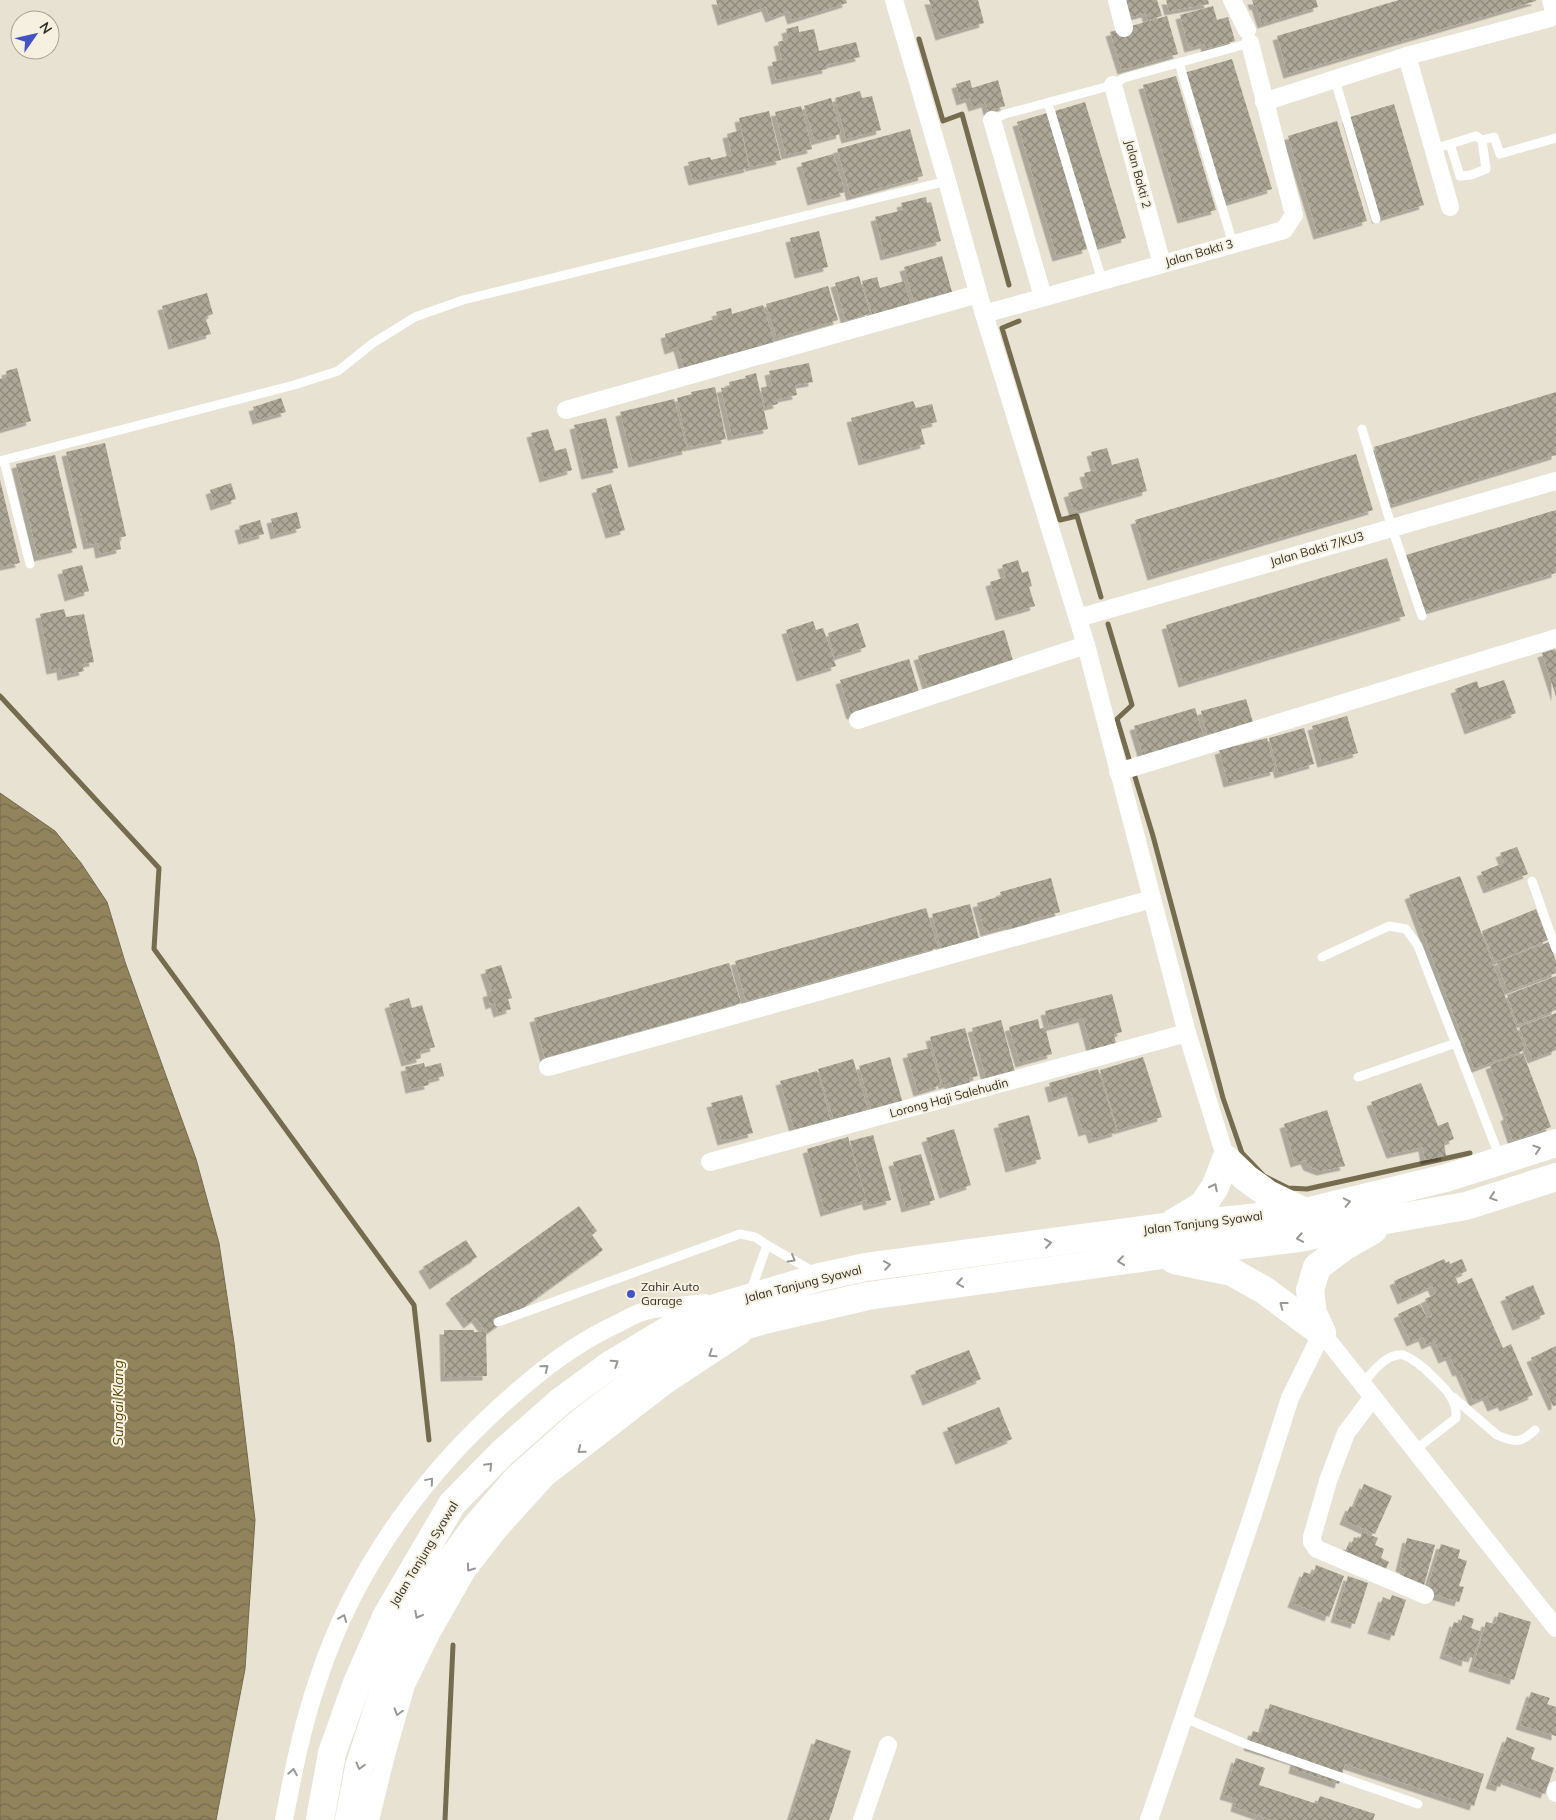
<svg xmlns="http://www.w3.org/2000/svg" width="1556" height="1820" font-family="Mulish,sans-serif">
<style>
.water{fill:url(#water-waves);stroke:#756b4e}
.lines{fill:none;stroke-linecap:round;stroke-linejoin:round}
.stream{stroke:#756b4e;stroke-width:5}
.building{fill:url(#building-cross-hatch);filter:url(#shadow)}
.service{stroke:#fff;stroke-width:9}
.minor{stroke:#fff;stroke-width:18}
.primary{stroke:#fff;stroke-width:28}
.oneway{stroke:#999895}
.poi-dot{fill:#4253c7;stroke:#f5f0df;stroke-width:2}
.labels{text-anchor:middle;stroke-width:4;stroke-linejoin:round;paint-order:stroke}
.street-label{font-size:12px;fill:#33312b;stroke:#f5f0df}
.poi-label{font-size:12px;fill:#33312b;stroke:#f5f0df;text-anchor:start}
.water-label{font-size:14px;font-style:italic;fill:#5e4b00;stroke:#f5f0df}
</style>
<defs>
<pattern id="water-waves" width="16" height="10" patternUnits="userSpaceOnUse" patternTransform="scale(1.25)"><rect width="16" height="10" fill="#91845d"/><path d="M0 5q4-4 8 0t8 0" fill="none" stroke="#776d4d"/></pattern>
<pattern id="building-cross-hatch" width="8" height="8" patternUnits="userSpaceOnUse" patternTransform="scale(1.25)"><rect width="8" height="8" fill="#aca797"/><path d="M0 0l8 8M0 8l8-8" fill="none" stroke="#8d897b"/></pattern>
<filter id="shadow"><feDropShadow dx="-4.5" dy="4.5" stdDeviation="0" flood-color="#0004"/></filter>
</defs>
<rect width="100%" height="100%" fill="#e8e2d2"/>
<polygon class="water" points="0,793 55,831 81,863 107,902 125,962 196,1159 219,1243 234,1343 255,1520 245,1669 216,1820 0,1820"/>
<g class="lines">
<g class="stream">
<polyline points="919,39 943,121 962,114 1009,285"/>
<polyline points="1019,321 1002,328 1060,520 1077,516 1101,597"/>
<polyline points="1108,624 1132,705 1117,719 1129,759"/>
<polyline points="0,696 159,868 154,949 414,1305 429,1440"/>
<polyline points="1135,777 1153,836 1223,1098 1242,1153 1264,1176 1288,1188 1307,1189 1470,1153"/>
<polyline points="445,1820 453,1645"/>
</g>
</g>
<g class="building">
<polygon points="716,0 846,0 847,3 792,20 789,11 770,18 766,7 722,21"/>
<polygon points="929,0 978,0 984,23 940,36"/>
<polygon points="1121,0 1157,0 1162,16 1148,20 1146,13 1127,18"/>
<polygon points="1166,0 1208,0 1209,4 1169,11"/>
<polygon points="1252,0 1316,0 1318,7 1262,24 1256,5 1254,6"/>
<polygon points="1399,0 1536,0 1536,1 1288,74 1277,36"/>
<polygon points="1213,6 1217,20 1228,17 1235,41 1206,49 1205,44 1189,48 1180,15"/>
<polygon points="1167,16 1178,54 1122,70 1110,32"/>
<polygon points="798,26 799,32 814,29 819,51 856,42 860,57 826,65 827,69 776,80 772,62 782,60 778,42 788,39 786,29"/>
<polygon points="1232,59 1272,189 1225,203 1184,73"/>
<polygon points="1176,76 1216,210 1182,219 1143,85"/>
<polygon points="970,80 972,88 998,80 1005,106 988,111 986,103 973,107 970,98 961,101 956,84"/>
<polygon points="860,91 862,98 872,96 881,130 846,139 835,98"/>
<polygon points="831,98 841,134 815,141 804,106"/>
<polygon points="1085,102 1126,238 1096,247 1055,111"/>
<polygon points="1394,104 1424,205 1377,219 1347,118"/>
<polygon points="801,106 812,149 786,155 775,112"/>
<polygon points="769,111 781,160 750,167 739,118"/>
<polygon points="1047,113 1087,249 1057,257 1017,122"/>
<polygon points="1337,121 1367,221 1318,235 1288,136"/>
<polygon points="910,129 923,176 851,196 837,149"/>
<polygon points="741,130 749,168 693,181 688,162 710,157 711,160 732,155 727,134"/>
<polygon points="833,154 845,192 812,201 801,163"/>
<polygon points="926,197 927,203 931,202 941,241 885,256 875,217 903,210 901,203"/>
<polygon points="819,231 828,267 799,274 790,238"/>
<polygon points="942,256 952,292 914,302 904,267"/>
<polygon points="859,276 870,314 872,314 862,281 877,277 880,288 904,281 911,306 871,324 868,314 846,321 835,283"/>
<polygon points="828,286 838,320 777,338 766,304"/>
<polygon points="207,293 213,314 205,317 211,334 173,345 162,306"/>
<polygon points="763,305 775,345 685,371 678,347 669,350 665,334 718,318 716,312 731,308 732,314"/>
<polygon points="809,363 813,382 795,385 797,395 777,399 778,404 765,407 761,388 772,385 769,371"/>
<polygon points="17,368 31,421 0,430 0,379 7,377 6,371"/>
<polygon points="756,373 768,429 732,436 721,388 730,387 729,382 746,378 745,376"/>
<polygon points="715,387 726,439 688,447 677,398 692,394 691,392"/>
<polygon points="1556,392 1556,455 1391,505 1374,447"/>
<polygon points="281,398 286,412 257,420 253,407"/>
<polygon points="674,399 687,450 633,463 620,412"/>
<polygon points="913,401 916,408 932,404 937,422 920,426 925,444 863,461 851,418"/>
<polygon points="606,418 618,468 586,475 574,425"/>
<polygon points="548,429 555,451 566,448 572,470 544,478 531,433"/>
<polygon points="105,443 126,536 119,538 121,549 100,554 98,543 88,545 66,452"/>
<polygon points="1107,448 1112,465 1138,458 1147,491 1074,512 1068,493 1088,487 1084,473 1096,470 1091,452"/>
<polygon points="1356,454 1373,510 1152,576 1135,520"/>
<polygon points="55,455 77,548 38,557 16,464"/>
<polygon points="0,480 20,563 0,567"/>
<polygon points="231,483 236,499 215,506 210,490"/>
<polygon points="611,484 625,530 610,534 596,489"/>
<polygon points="1556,510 1556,573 1423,612 1406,555"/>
<polygon points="297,512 301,528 275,535 271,519"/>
<polygon points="260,520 264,534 243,540 239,526"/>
<polygon points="1387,558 1405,616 1183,683 1166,625"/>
<polygon points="1018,560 1022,573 1028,571 1032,586 1029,587 1035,606 1000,616 990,582 1006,577 1002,565"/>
<polygon points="82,565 89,591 69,597 62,570"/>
<polygon points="64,609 66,617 84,614 94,662 82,664 84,671 62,676 61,668 51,670 40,614"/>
<polygon points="813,621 816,630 823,628 836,666 801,677 786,630"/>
<polygon points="858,623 866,647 835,657 828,633"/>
<polygon points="1004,630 1016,671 928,688 918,656"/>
<polygon points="1555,649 1556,652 1556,697 1542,653"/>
<polygon points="909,659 920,695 851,715 840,680"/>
<polygon points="1504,680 1516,713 1469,730 1455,689 1477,681 1479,688"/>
<polygon points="1246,699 1255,729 1209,741 1201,711"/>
<polygon points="1195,708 1205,742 1144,759 1134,726"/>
<polygon points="1347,716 1358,753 1322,763 1312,726"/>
<polygon points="1304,728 1314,764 1279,774 1269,738"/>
<polygon points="1267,738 1275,771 1228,783 1219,750"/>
<polygon points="1517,847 1528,874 1488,889 1481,872 1504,863 1500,853"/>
<polygon points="1460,876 1525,1050 1474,1069 1409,895"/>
<polygon points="1051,878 1060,912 1030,920 1031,924 1012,929 1011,925 985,932 977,903 1001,896 1000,892"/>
<polygon points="970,904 980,942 942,952 932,914"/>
<polygon points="926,908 938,948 746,1001 735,961"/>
<polygon points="1536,909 1548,940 1495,962 1482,931"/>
<polygon points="1549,942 1556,961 1556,973 1508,991 1497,962"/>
<polygon points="729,963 741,1003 545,1058 534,1018"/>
<polygon points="501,965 512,998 508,999 511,1009 498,1013 495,1003 490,1005 487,993 492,991 485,970"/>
<polygon points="1556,976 1556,1010 1518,1025 1507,995"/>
<polygon points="1112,994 1122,1032 1114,1034 1117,1049 1093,1055 1083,1018 1049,1027 1045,1011"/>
<polygon points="409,998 412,1008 422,1005 435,1047 420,1051 421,1058 406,1062 389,1004"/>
<polygon points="1556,1013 1556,1050 1532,1059 1519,1027"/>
<polygon points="1038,1019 1040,1029 1045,1027 1052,1054 1020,1063 1009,1027"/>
<polygon points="1001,1020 1016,1076 988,1084 972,1028"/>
<polygon points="965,1028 978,1076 969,1078 971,1088 952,1093 949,1083 943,1085 930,1037"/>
<polygon points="930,1048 941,1085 918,1092 907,1054"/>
<polygon points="1523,1053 1551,1127 1513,1141 1505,1117 1508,1115 1490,1065"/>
<polygon points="890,1057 903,1104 872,1112 859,1066"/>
<polygon points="1143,1057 1162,1117 1118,1130 1100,1070"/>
<polygon points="853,1059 869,1114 835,1124 818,1069"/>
<polygon points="424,1063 425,1067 441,1063 444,1076 428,1080 429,1085 410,1089 405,1067"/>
<polygon points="1098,1069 1117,1132 1093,1139 1090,1130 1083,1132 1071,1092 1053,1098 1049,1083"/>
<polygon points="817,1071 832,1125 796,1135 780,1081"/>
<polygon points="1421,1083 1438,1126 1448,1122 1454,1139 1444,1143 1446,1156 1425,1160 1423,1147 1391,1154 1371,1102"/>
<polygon points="742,1095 753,1133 722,1141 711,1103"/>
<polygon points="1327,1110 1345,1166 1321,1171 1308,1166 1305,1160 1295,1163 1284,1124"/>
<polygon points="1029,1115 1041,1159 1010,1168 998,1124"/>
<polygon points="954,1129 971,1185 944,1194 926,1138"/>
<polygon points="873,1135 891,1200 868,1206 850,1141"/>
<polygon points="848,1137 866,1200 825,1212 807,1149"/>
<polygon points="921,1154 935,1200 906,1208 893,1162"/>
<polygon points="579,1206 597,1231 592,1235 603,1250 487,1333 476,1318 468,1324 450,1299"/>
<polygon points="466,1240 477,1257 434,1285 423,1267"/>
<polygon points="1444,1259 1446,1263 1449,1261 1450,1264 1462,1259 1467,1271 1455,1276 1458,1284 1472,1278 1503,1348 1511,1344 1533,1395 1504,1407 1502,1403 1492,1407 1487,1396 1474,1402 1460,1371 1457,1372 1450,1356 1443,1359 1435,1341 1426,1345 1423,1337 1411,1342 1398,1314 1420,1304 1427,1318 1432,1316 1425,1299 1436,1294 1432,1286 1402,1300 1394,1281"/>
<polygon points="1533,1285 1545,1314 1517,1326 1505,1297"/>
<polygon points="444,1330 474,1330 474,1332 486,1332 487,1376 445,1377"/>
<polygon points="1556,1346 1556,1405 1553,1406 1531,1358"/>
<polygon points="969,1350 981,1379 927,1401 915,1371"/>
<polygon points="999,1407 1012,1439 960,1460 947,1428"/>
<polygon points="1364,1484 1392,1496 1375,1534 1344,1520 1350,1506 1354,1508"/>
<polygon points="1362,1532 1378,1538 1375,1545 1384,1549 1381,1558 1389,1562 1383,1575 1342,1559 1348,1545 1351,1546 1354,1537 1360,1539"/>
<polygon points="1407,1538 1435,1545 1423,1589 1402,1583 1405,1569 1400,1567"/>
<polygon points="1441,1544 1460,1550 1458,1558 1467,1561 1459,1586 1464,1587 1459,1602 1426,1592"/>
<polygon points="1316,1565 1344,1576 1329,1617 1292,1603 1304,1572 1313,1575"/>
<polygon points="1348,1576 1368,1583 1355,1624 1335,1618"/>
<polygon points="1392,1595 1406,1600 1394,1636 1372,1629 1383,1597 1390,1600"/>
<polygon points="1499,1612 1531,1622 1514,1680 1473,1667 1486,1622 1495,1624"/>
<polygon points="1463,1615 1474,1619 1471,1628 1482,1632 1473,1658 1467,1656 1466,1662 1444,1654 1454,1622 1460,1624"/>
<polygon points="1531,1692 1550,1698 1547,1704 1556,1707 1556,1736 1520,1725"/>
<polygon points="1270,1704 1484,1774 1474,1806 1345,1764 1339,1784 1293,1769 1295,1761 1248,1746 1253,1731 1261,1733"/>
<polygon points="1507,1737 1535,1748 1531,1759 1554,1768 1545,1794 1503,1779 1500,1787 1490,1784"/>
<polygon points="816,1739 851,1751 832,1812 829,1820 790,1820"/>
<polygon points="1236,1758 1265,1768 1259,1785 1317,1804 1320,1796 1375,1814 1373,1820 1272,1820 1235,1807 1237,1799 1224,1795"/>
</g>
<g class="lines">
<g class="service">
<polyline points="1179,63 1233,244"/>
<polyline points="1335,80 1376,219"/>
<polyline points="1048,103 1102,280"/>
<polyline points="992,120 1005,114 1113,85 1124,78 1250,43"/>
<polyline points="1482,140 1494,137 1500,154 1556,138"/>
<polyline points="1434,149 1476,136 1482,140 1486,169 1471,175 1460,176 1450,144"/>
<polyline points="1362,429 1392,528 1422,616"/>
<polyline points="0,461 294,385 338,371 373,343 415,317 463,300 947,181"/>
<polyline points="4,461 30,564"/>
<polyline points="1532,881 1556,949"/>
<polyline points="1322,957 1389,926 1406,929 1418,946 1500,1158"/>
<polyline points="1358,1077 1456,1043"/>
<polyline points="750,1293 767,1245 814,1272"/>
<polyline points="498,1322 740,1234 755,1237 767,1245"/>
<path d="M1362 1384C1372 1373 1386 1353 1403 1355 1411 1357 1420 1365 1426 1370 1440 1384 1458 1397 1456 1418L1415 1450"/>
<path d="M1453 1397 1497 1435C1515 1443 1521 1443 1535 1430"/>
<polyline points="1183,1717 1243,1743 1418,1804"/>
</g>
<g class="minor">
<polyline points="894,0 947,181 984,314 1086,645 1187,1033 1226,1159"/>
<polyline points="1117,0 1124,28"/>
<polyline points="1232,0 1247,30"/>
<polyline points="1407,56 1450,207"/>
<polyline points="1113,85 1162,264"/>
<polyline points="1264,102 1407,56 1550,18 1554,11 1551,0"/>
<polyline points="992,120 1043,297"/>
<polyline points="984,314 1284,230 1294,215 1250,43"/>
<polyline points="566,410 978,294"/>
<polyline points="1078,618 1556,481"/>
<polyline points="858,720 1086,645"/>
<polyline points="1118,772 1556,638"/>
<polyline points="548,1067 1152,899"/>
<polyline points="710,1162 1187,1033"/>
<polyline points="1373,1397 1346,1433 1328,1481 1312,1537 1312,1542 1317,1549 1425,1595"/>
<polyline points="1556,1790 1556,1793"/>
<path d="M284 1820C293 1773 302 1726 318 1680 356 1563 432 1462 526 1384 555 1359 586 1338 621 1322 628 1318 637 1313 645 1311 664 1306 685 1306 705 1303"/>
<polyline points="370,1820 386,1755 406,1685 432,1632 467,1571 499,1530 547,1477 665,1386 742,1335"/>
<polyline points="862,1820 888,1745"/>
<polyline points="1149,1820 1253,1514 1290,1398 1322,1333 1556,1628"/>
</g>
<g class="primary">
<polyline points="1173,1223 1203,1205 1215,1187 1226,1159 1246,1178 1268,1194 1305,1212"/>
<polyline points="1174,1260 1232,1272 1264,1290 1322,1333"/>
<polyline points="1322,1333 1313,1313 1310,1290 1317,1267 1345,1246 1373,1230"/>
<polyline points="320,1820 332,1753 357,1683 387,1615 452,1504 502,1453 561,1401 610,1365 695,1314 820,1277 866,1267 1165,1227 1305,1212 1446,1178 1556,1143"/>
<polyline points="349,1820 359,1767 383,1693 412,1626 438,1578 474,1529 517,1479 580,1423 626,1388 706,1337 768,1319 868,1296 1155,1256 1299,1238 1391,1219 1466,1206 1556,1177"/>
</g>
</g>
<defs><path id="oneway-chevron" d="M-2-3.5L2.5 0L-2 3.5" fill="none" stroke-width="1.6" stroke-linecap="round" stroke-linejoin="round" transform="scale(1.25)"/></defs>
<g class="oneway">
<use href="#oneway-chevron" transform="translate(1537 1149) rotate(-18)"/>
<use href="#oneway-chevron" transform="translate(1214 1187) rotate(-63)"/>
<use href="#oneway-chevron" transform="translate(1493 1197) rotate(162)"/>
<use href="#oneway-chevron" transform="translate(1347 1202) rotate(-13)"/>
<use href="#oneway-chevron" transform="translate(1300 1238) rotate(170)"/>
<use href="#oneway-chevron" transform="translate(1048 1243) rotate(-8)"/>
<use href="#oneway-chevron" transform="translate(792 1259) rotate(31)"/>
<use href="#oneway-chevron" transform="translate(1121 1261) rotate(172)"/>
<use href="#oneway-chevron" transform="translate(887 1265) rotate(-8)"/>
<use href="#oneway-chevron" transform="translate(960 1283) rotate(172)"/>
<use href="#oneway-chevron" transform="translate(1283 1305) rotate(-143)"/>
<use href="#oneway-chevron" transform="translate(712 1354) rotate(146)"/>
<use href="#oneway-chevron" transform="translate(615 1363) rotate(-33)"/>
<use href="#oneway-chevron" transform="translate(545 1368) rotate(-39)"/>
<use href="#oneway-chevron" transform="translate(581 1450) rotate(141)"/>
<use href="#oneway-chevron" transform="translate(489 1466) rotate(-46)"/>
<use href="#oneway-chevron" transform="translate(430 1481) rotate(-50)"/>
<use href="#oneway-chevron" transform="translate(470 1568) rotate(126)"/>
<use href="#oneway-chevron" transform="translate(418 1615) rotate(118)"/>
<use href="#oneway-chevron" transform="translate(343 1618) rotate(-68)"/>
<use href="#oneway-chevron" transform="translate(398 1712) rotate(106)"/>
<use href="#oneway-chevron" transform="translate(360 1766) rotate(105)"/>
<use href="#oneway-chevron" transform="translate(293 1772) rotate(-80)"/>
</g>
<circle class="poi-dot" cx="631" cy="1294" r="5"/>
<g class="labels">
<g class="street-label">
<text transform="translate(1138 174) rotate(75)" y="4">Jalan Bakti 2</text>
<text transform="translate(1199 253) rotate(-16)" y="4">Jalan Bakti 3</text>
<text transform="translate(1317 549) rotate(-16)" y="4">Jalan Bakti 7/KU3</text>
<text transform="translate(949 1098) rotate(-15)" y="4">Lorong Haji Salehudin</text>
<text transform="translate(1203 1223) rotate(-7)" y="4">Jalan Tanjung Syawal</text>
<text transform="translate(803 1284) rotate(-14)" y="4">Jalan Tanjung Syawal</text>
<text transform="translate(424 1554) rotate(-59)" y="4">Jalan Tanjung Syawal</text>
</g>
<g class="poi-label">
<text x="641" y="1291">Zahir Auto<tspan x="641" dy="14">Garage</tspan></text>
</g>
<g class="water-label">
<text transform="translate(118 1403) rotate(-90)" y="5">Sungai Klang</text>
</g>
</g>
<g transform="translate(35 35) rotate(56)"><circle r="24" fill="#f5f0df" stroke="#a7a497"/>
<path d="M0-4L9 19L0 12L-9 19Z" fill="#4253c7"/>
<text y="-8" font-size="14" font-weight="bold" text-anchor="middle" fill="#33312b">N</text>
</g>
</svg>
